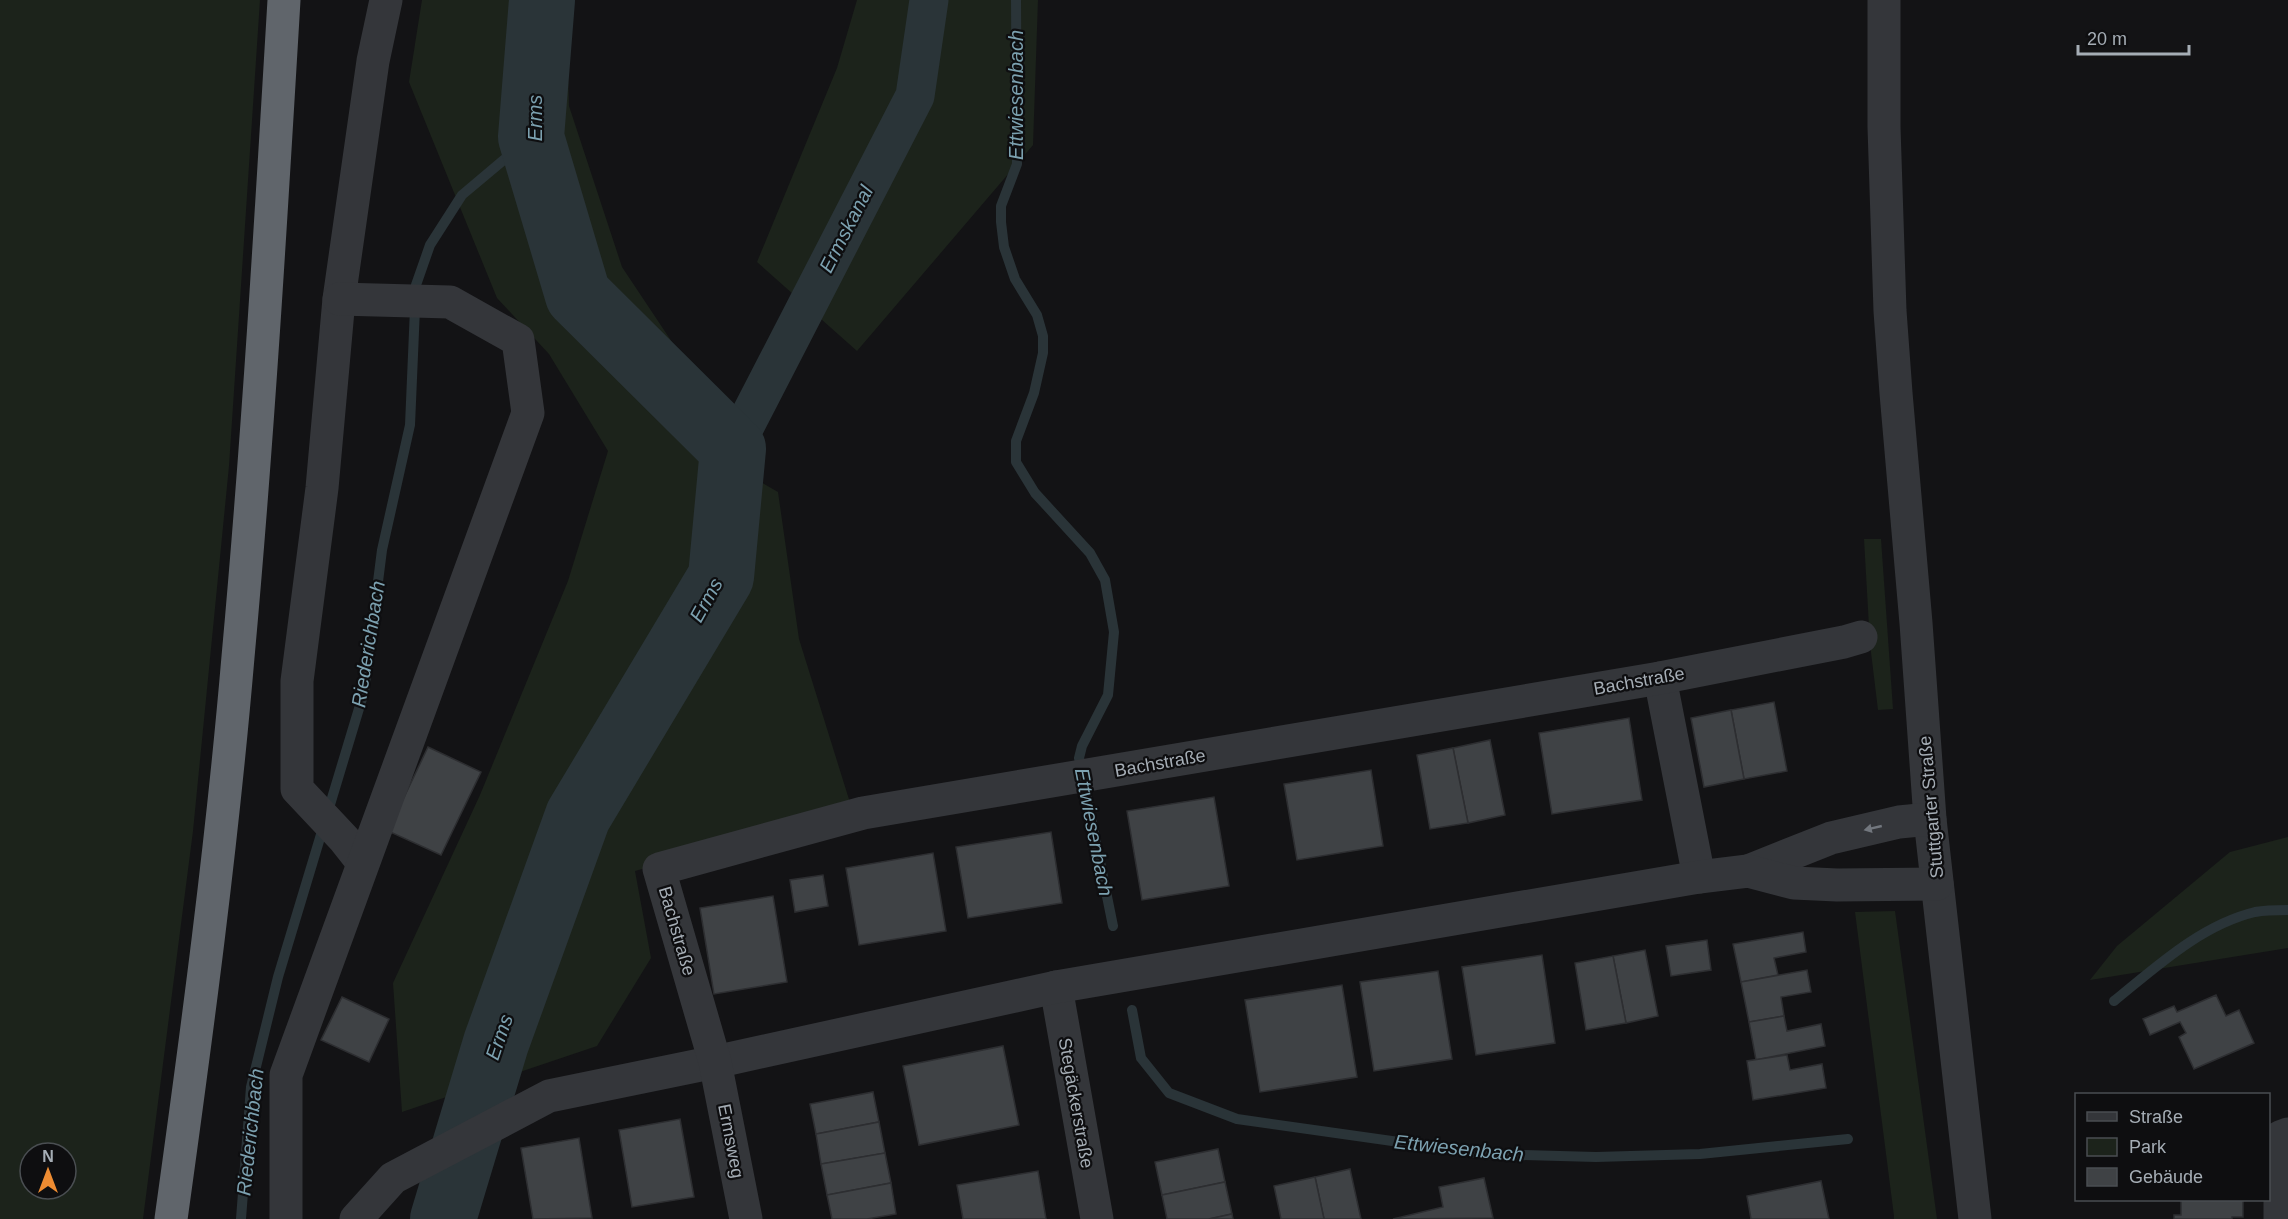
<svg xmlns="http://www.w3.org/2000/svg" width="2288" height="1219" font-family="Helvetica,sans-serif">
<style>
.green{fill:#1c231b;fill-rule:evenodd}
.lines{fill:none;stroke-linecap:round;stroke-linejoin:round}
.stream{stroke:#2a3438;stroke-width:10}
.canal{stroke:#2a3438;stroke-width:39}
.river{stroke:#2a3438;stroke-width:66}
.building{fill:#3f4245;stroke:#2d2e31;stroke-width:1.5}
.minor{stroke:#34363a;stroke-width:33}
.highway{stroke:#60656b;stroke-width:33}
.oneway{fill:#72777e}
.labels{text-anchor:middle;stroke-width:4.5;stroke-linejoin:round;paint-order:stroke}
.street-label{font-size:18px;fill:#a5adb5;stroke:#0e0e10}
.water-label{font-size:20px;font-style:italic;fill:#7ca1b0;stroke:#0e0e10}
</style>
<rect width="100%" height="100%" fill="#131315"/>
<g class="green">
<path d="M0 0H260L229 466 193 831 143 1219H0ZM30 1153H66V1189H30Z"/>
<polygon points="422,0 566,0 569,106 622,267 692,372 680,435 778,492 799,639 852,809 635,871 651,958 597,1046 402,1112 393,983 480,795 568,581 608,451 549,354 497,298 409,82"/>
<polygon points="857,0 1038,0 1033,145 857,351 757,262 837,68"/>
<polygon points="1864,539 1881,539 1893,709 1878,710 1870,644"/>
<polygon points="2288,837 2288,948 2090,980 2117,946 2230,852"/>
<polygon points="1895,911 1937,1219 1894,1219 1894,1216 1855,912"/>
</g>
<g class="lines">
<g class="stream">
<polyline points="1016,0 1017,164 1001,206 1001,222 1004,247 1015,279 1037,315 1043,336 1043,353 1034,393 1016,441 1016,462 1035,493 1090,553 1105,580 1114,632 1108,695 1082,746 1079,758 1113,926"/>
<path d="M2114 1001C2156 967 2201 925 2255 912 2266 910 2277 910 2288 910"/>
<polyline points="1132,1010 1141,1058 1169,1093 1237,1119 1484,1154 1596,1157 1700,1154 1848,1139"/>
<polyline points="241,1219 251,1087 278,977 364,692 382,550 410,425 416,285 430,245 462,195 531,137"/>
</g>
<polyline class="canal" points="733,449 915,96 929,0"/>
<polyline class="river" points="443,1219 496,1043 578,816 721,577 733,449 578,295 531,137 542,0"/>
</g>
<g class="building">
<polygon points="1774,702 1787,771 1744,779 1731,710"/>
<polygon points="1731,710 1744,779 1704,787 1691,718"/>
<polygon points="1629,718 1642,800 1552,814 1539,733"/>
<polygon points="1490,740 1505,815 1468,823 1453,748"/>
<polygon points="428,747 481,772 441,855 388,831"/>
<polygon points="1453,748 1468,823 1430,829 1417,755"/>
<polygon points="1371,770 1383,846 1297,860 1284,784"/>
<polygon points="1214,797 1229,886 1142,900 1127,811"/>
<polygon points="1051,832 1062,903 968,918 956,847"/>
<polygon points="933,853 946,931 859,945 846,868"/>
<polygon points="823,875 828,906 795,912 790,880"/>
<polygon points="773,896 787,982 714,994 700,908"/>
<polygon points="1803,932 1806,952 1774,958 1778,975 1741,982 1733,944"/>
<polygon points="1707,940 1711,970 1671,976 1666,946"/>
<polygon points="1645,950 1658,1016 1626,1023 1613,956"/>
<polygon points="1542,955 1555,1043 1476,1055 1462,967"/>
<polygon points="1613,956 1626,1023 1586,1030 1575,963"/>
<polygon points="1807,970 1811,992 1781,997 1784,1016 1749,1022 1741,982"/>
<polygon points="1438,971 1452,1059 1374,1071 1360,982"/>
<polygon points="1342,985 1357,1077 1260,1092 1245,1000"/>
<polygon points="2216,995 2226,1016 2239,1010 2254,1043 2194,1069 2179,1037 2186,1033 2180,1022 2150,1035 2143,1019 2174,1006 2177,1012"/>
<polygon points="342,997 389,1019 369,1062 321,1040"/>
<polygon points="1784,1016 1787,1031 1821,1024 1825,1046 1756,1060 1749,1022"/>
<polygon points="1003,1046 1019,1125 919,1145 903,1066"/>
<polygon points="1787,1055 1790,1070 1822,1064 1826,1088 1753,1100 1747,1061"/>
<polygon points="873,1092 879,1122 816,1134 810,1104"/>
<polygon points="680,1119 694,1197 632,1207 619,1130"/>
<polygon points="879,1122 885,1153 821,1164 816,1134"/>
<polygon points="579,1138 592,1218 533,1219 521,1148"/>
<polygon points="1218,1149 1225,1182 1162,1195 1155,1162"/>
<polygon points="885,1153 891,1183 827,1195 821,1164"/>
<polygon points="1350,1169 1361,1219 1324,1219 1315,1177"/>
<polygon points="1038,1171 1046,1219 963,1219 957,1185"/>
<polygon points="1315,1177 1324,1219 1281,1219 1274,1186"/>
<polygon points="1484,1178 1493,1218 1393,1219 1443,1207 1439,1187"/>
<polygon points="1821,1181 1829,1219 1751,1219 1747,1196"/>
<polygon points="1225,1182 1232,1214 1209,1219 1167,1219 1162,1195"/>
<polygon points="891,1183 896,1214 867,1219 832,1219 827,1195"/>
<polygon points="2181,1200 2243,1200 2243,1217 2232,1217 2232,1219 2174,1219 2174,1215 2181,1215"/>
<polygon points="1232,1214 1233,1219 1209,1219"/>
</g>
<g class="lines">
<g class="minor">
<polyline points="1884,0 1884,127 1890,311 1896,393 1916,623 1930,819 1975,1219"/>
<polyline points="1660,678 1699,877"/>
<polyline points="363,863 344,839 297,789 297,681 322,488 339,299 373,61 386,0"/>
<polyline points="1748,871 1831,838 1899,822 1930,819"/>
<polyline points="1056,987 1097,1219"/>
<polyline points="286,1219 286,1075 528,413 518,340 450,302 339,299"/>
<polyline points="356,1219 393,1178 549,1096 715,1062 1056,987 1699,877 1748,871 1794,883 1837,885 1937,884"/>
<polyline points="746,1219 715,1062 659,869 863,813 1660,678 1844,642 1861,637"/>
<polyline points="2280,1219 2280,1137 2288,1134"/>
</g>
<path class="highway" d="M171 1219C197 1032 222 845 238 657 258 438 271 219 284 0"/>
</g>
<defs><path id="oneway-solid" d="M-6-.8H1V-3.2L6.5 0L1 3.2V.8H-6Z" transform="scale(1.5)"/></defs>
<use class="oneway" href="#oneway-solid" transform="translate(1873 828) rotate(167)"/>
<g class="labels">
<g class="street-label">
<text transform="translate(1639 681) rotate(-10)" y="6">Bachstraße</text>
<text transform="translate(1160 763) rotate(-10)" y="6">Bachstraße</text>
<text transform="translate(1931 807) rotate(-95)" y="6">Stuttgarter Straße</text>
<text transform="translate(677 931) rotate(74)" y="6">Bachstraße</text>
<text transform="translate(1076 1103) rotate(80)" y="6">Stegäckerstraße</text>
<text transform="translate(731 1141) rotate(79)" y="6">Ermsweg</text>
</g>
<g class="water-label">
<text transform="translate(1016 95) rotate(-90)" y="7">Ettwiesenbach</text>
<text transform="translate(535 118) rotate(-90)" y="7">Erms</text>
<text transform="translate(846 229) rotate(-63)" y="7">Ermskanal</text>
<text transform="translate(706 600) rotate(-61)" y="7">Erms</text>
<text transform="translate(368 644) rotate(-81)" y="7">Riederichbach</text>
<text transform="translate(1094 832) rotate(79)" y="7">Ettwiesenbach</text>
<text transform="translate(499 1037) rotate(-71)" y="7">Erms</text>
<text transform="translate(250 1132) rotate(-84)" y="7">Riederichbach</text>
<text transform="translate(1459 1148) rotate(6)" y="7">Ettwiesenbach</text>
</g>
</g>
<rect x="2075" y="1093" width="195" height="108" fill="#0e0e10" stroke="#4a4e52" stroke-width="1.5"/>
<rect x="2087" y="1112" width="30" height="9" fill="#34363a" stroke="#4a4e52" stroke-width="1.5"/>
<text x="2129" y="1123" font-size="18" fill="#a5adb5">Straße</text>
<rect x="2087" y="1138" width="30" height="18" fill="#1c231b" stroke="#4a4e52" stroke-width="1.5"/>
<text x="2129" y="1153" font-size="18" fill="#a5adb5">Park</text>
<rect x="2087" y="1168" width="30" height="18" fill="#3f4245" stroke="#4a4e52" stroke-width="1.5"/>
<text x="2129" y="1183" font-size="18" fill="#a5adb5">Gebäude</text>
<g transform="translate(48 1171)"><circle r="28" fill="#0e0e10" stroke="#4a4e52" stroke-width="1.5"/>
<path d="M0-4.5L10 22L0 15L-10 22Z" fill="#ee8c32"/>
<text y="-9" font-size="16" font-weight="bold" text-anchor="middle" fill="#a5adb5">N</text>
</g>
<path d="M2078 45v9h111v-9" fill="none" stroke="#a5adb5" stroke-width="3"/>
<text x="2087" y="45" font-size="18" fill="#a5adb5" stroke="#0e0e10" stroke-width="4.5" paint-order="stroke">20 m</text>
</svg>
